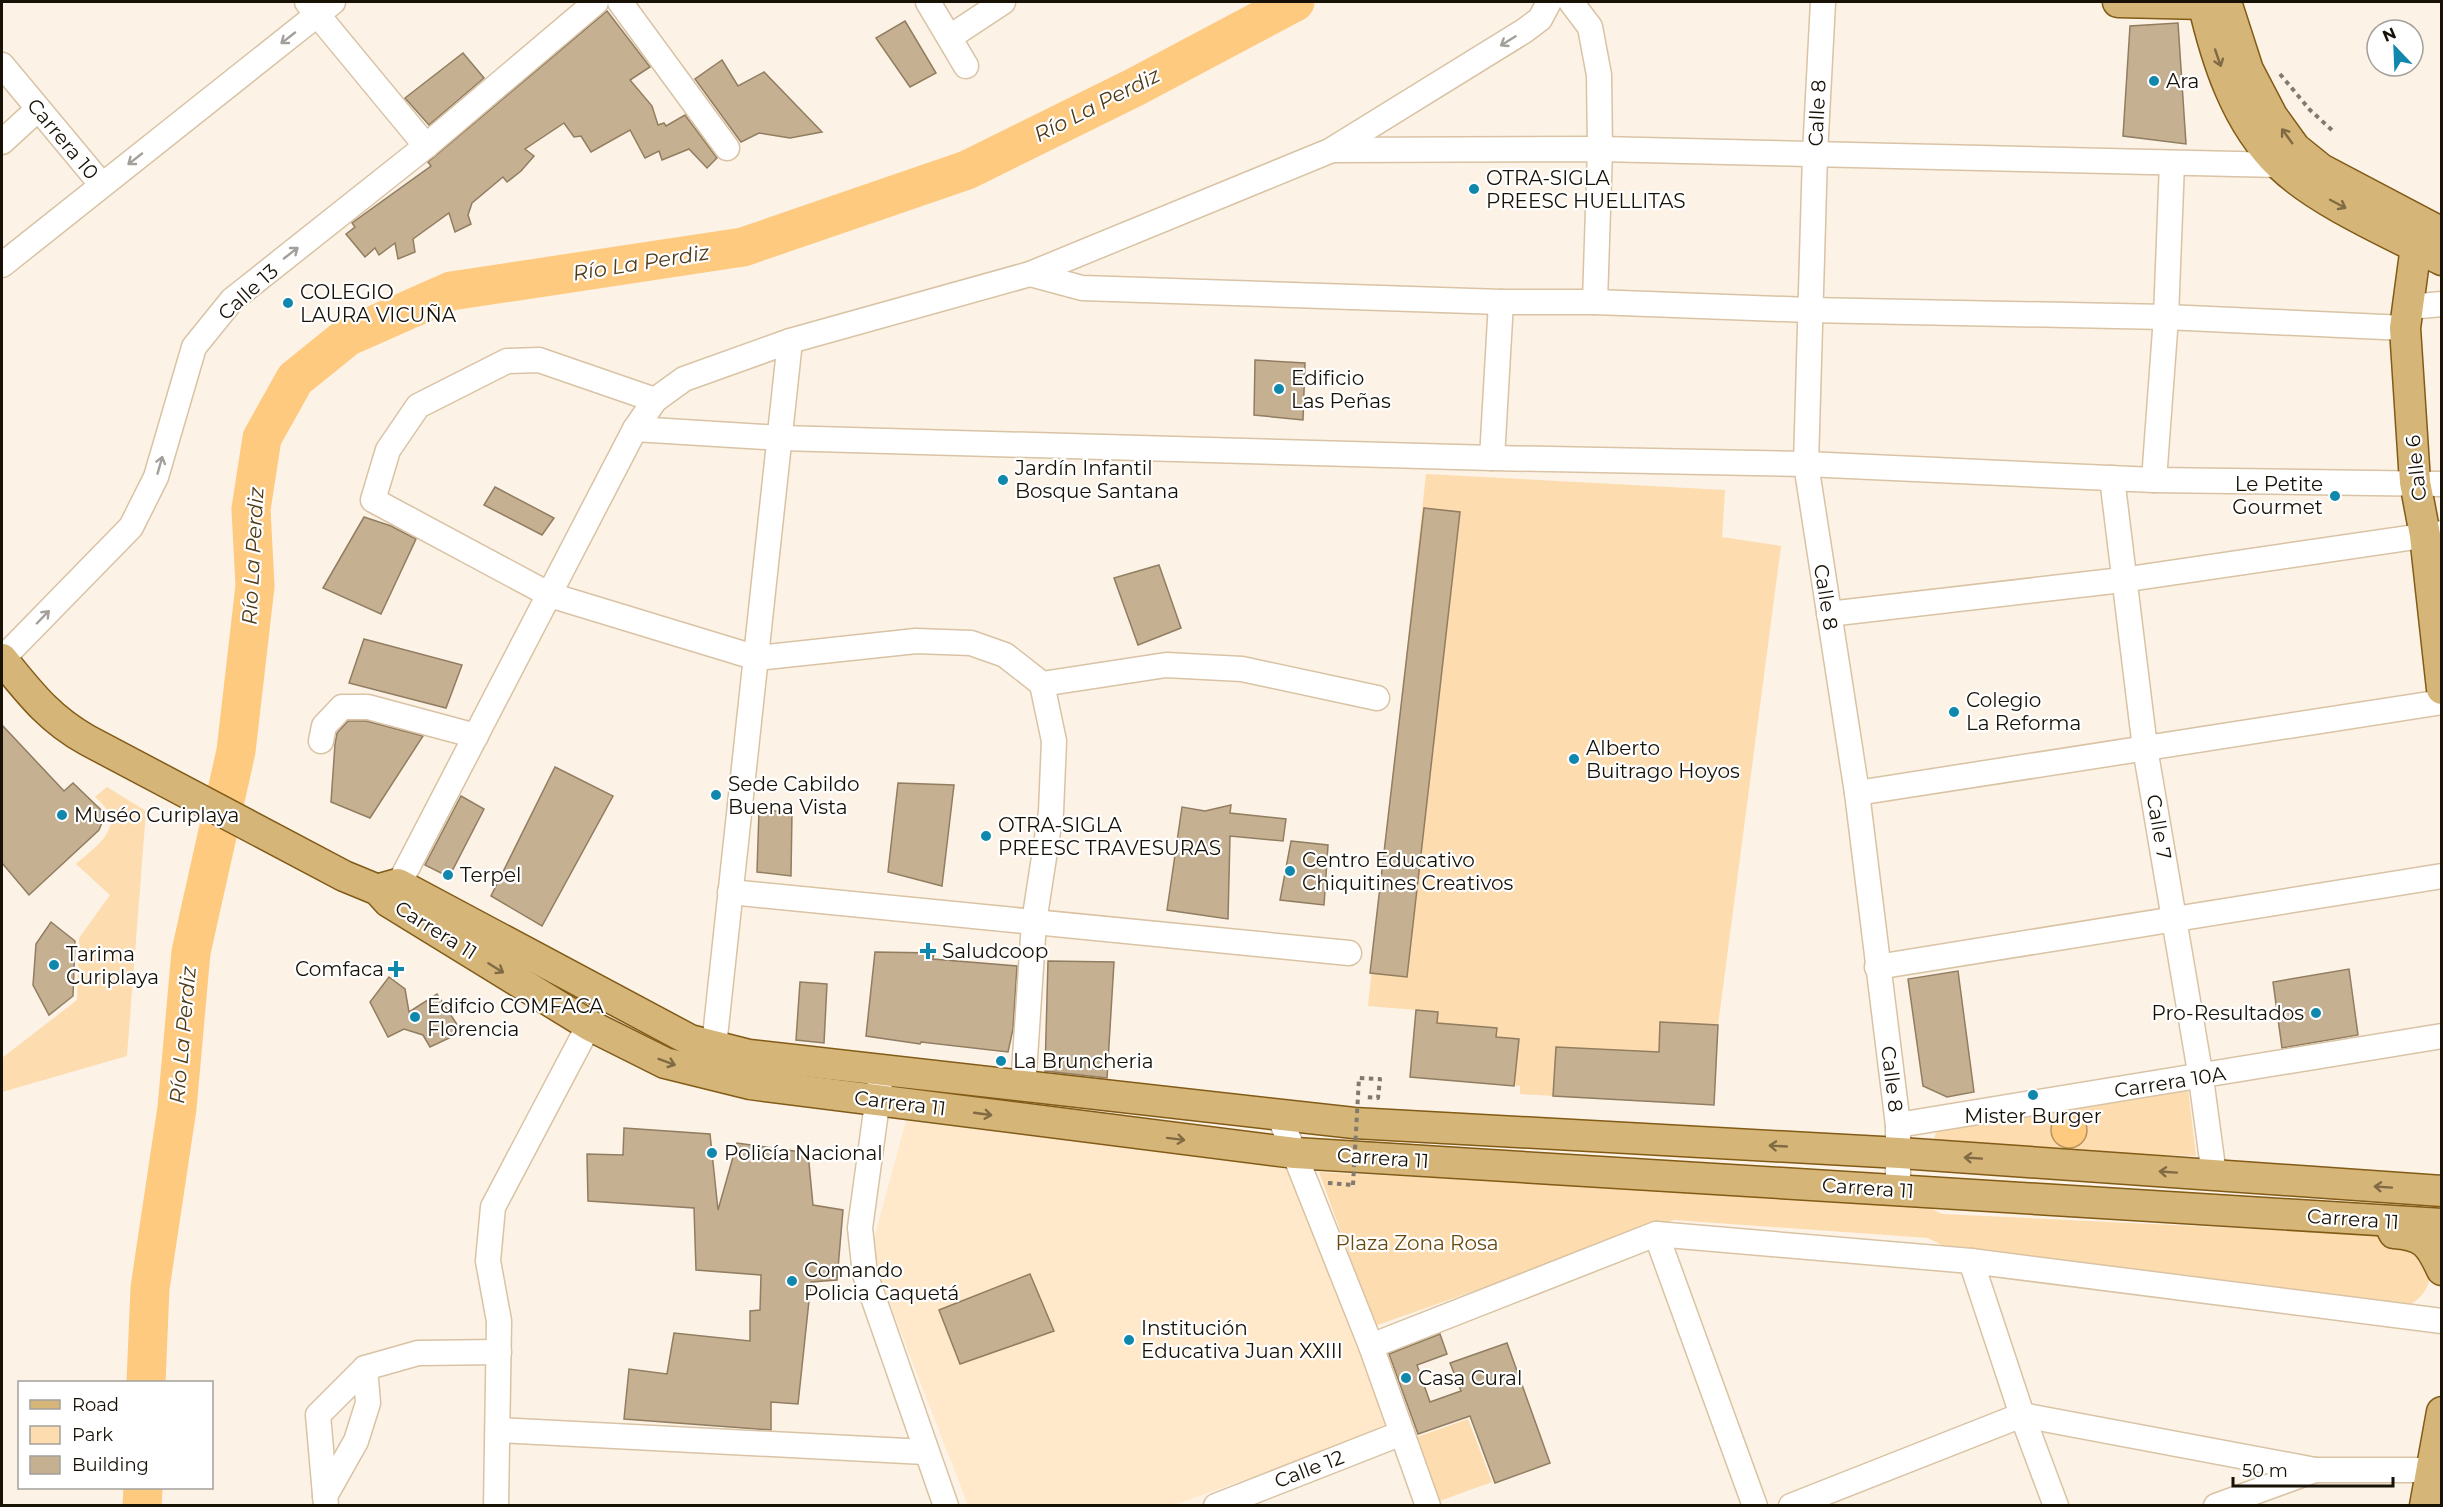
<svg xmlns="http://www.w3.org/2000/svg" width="2443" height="1507" font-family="Montserrat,sans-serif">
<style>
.built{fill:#ffe9ca}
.green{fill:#fddcaf}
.water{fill:#fdca80;stroke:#b8925b;stroke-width:1.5}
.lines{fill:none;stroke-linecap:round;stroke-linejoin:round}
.river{stroke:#fdca80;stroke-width:39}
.building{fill:#c6b092;stroke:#917d60;stroke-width:1.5}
.minor-casing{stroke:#d9c3a4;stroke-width:27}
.major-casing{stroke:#825b16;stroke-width:33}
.path{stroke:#837a6f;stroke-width:4;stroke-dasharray:4.5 4.5;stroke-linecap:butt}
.minor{stroke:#fff;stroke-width:24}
.major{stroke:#d6b579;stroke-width:30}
.path-bridge{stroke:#837a6f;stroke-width:4;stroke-dasharray:4.5 4.5;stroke-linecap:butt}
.oneway{stroke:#a3a09b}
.oneway2{stroke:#806b45}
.poi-dot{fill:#1087ac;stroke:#fff;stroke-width:2}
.labels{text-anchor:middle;stroke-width:4.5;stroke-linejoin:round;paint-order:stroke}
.poi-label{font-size:20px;fill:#181106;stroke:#fff;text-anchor:start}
.street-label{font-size:20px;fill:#181106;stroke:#fff}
.park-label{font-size:20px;fill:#6b4a10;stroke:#fff}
.water-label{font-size:21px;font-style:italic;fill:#4f3a1a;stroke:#fff}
</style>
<rect width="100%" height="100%" fill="#fcf2e6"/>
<polygon class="built" points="906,1121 1290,1166 1387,1428 1175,1505 968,1505 870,1253"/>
<g class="green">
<polygon points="1426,474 1725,490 1722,537 1781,546 1718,1025 1714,1105 1520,1094 1520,1086 1410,1077 1416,1010 1368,1006"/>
<path d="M107 787 146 811 127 1056 2 1092V1058L77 1000 79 938 110 895 76 864C100 843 129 825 95 797Z"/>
<polygon points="2188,1089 2196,1156 1945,1148 1937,1146 1934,1139 1936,1133 1944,1128"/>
<path d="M1319 1172 1919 1203 1942 1214 2405 1236C2431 1265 2443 1284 2406 1308L1955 1252 1928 1238 1674 1220 1375 1326Z"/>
<polygon points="1468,1419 1492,1482 1437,1502 1414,1438"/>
</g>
<circle class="water" cx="2069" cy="1130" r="18"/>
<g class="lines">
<g class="river">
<polyline points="146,1382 150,1288 177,1108 191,952 236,751 255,586 251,509 262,438 295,379 347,337 451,291 743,247 967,170 1135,87 1295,2"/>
<polyline points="142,1506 143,1488"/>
</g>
</g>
<g class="building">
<polygon points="607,11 650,67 630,80 652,106 658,125 664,123 666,126 685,115 717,158 707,168 689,149 662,160 659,151 645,158 630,130 591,152 581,136 574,137 564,123 525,149 534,156 521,171 507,182 503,177 472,203 468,215 471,224 455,232 449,213 413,239 415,252 398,259 395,243 379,255 375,248 365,257 346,234 355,227 352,223 431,166 428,162"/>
<polygon points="905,21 936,73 910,87 876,38"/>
<polygon points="2178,23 2186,144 2123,136 2130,26"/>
<polygon points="463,53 484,78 429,125 405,98"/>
<polygon points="722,60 738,86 764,72 822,132 790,138 759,133 741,142 695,79"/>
<polygon points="1255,360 1305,363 1303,420 1254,415"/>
<polygon points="495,487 554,518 542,535 484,505"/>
<polygon points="1424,508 1460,512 1407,977 1370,973"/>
<polygon points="364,517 391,526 416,539 381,614 323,588"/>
<polygon points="1159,565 1181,628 1138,645 1114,578"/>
<polygon points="364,639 462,665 446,708 349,683"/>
<polygon points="348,721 366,721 423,736 370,818 331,802 335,744 337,733"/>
<polygon points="2,725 64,791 73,783 101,810 103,820 99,830 29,895 2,863"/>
<polygon points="555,767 613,796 542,926 491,896"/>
<polygon points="898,783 954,785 942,886 888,872"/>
<polygon points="461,796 484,809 449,877 425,865"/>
<polygon points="1231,805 1230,813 1286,819 1283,841 1230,836 1228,919 1167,910 1182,807 1205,811"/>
<polygon points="759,810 792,812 791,876 757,872"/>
<polygon points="1291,841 1328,845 1324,905 1280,900"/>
<polygon points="51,922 75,941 73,996 49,1015 33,985 36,944"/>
<polygon points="875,952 934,953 933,959 1017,966 1013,1029 1008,1052 921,1042 920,1044 866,1036"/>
<polygon points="1048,961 1114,962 1107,1078 1045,1071"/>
<polygon points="2349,969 2358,1035 2282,1048 2273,982"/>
<polygon points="1958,971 1974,1092 1947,1097 1923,1086 1908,979"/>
<polygon points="389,977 405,989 409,1012 437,994 462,1032 430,1047 423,1035 404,1029 388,1037 370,1002"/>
<polygon points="800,982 827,984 824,1043 796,1040"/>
<polygon points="1416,1010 1438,1012 1437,1023 1497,1028 1496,1037 1519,1039 1514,1086 1410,1077"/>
<polygon points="1660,1022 1718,1025 1714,1105 1553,1096 1556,1047 1659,1052"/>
<polygon points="624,1128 710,1134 718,1210 737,1143 808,1153 813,1205 843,1210 837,1280 811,1282 798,1404 771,1402 771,1430 624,1419 629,1369 667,1374 674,1333 750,1341 750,1311 760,1310 761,1275 696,1270 694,1208 588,1201 587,1154 623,1155"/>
<polygon points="1030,1274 1054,1331 960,1364 939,1310"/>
<polygon points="1440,1334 1447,1354 1417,1365 1430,1402 1461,1391 1450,1363 1507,1343 1550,1463 1495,1483 1470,1416 1418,1434 1389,1354"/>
</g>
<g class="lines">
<g class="minor-casing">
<g id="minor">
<polyline points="307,2 426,146"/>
<polyline points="620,2 727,148"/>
<polyline points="928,2 966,66"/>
<polyline points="1571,2 1590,27 1599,75 1600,149 1595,302"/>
<polyline points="1823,2 1815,154 1806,464 1857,793 1898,1125 1898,1190"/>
<polyline points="950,37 1003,2"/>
<polyline points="2,65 102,185"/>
<polyline points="2,142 38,109"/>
<polyline points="1333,149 1524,31 1540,19 1549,2"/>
<polyline points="2,265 333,2"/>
<polyline points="1030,274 1082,288 1501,302 1595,302 1809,310 2166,317 2405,328"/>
<polyline points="2409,307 2442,304"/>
<polyline points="655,400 539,360 507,361 418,406 388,450 373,500 550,595 757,658 916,641 971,643 1005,655 1042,684 1166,665 1242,669 1377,698"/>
<polyline points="635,429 781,438 1492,458 1806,464 2154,480 2442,484"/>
<polyline points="1492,458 1501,302"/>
<polyline points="2112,478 2145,748 2201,1078 2214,1175"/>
<polyline points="2154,480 2166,317 2172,163"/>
<polyline points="1829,614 2122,580 2442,533"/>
<polyline points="2,659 131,527 156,477 194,347 232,300 426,146 596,2"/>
<polyline points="321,741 324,726 342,707 368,707 476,736"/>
<polyline points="1857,793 2442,702"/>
<polyline points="730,892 1349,953"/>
<polyline points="390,901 635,429 655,400 684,379 790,341 1030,274 1332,150 1600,149 2279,165"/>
<polyline points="1877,967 2442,876"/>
<polyline points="714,1046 790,341"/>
<polyline points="880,1082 860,1228 865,1274 946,1506"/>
<polyline points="1023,1088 1034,922 1051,812 1054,741 1042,684"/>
<polyline points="1279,1115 1371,1346 1428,1506"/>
<polyline points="1898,1125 2442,1036"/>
<polyline points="1656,1234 1755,1506"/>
<polyline points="1971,1261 2022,1415 2056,1506"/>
<polyline points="1371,1346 1656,1234 1971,1261 2442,1321"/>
<polyline points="499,1430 925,1452"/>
<polyline points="325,1496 356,1441 368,1403 365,1368"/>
<polyline points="326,1506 318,1415 365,1368 418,1353 499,1352"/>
<polyline points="496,1506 499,1321 488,1261 493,1207 589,1025"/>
<polyline points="1216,1506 1402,1433"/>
<polyline points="1791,1506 2022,1415 2315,1470 2431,1470"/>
<polyline points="2216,1506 2315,1470"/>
</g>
</g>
<g class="major-casing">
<g id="major">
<polyline points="2118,2 2204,4"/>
<path d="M2203 2C2216 59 2236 123 2280 165 2317 202 2394 235 2442 260"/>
<polyline points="2226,2 2248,70 2272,116 2295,148 2321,169 2442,233"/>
<polyline points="2416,246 2405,328 2415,482 2425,535 2442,689"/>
<path d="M2 659C29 692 48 718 87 740L344 876 378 890 389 902 589 1025 665 1063 750 1084 1295 1153 2442 1224"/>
<polyline points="380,889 398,884 690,1040 749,1055 1354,1123 1900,1153 2442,1191"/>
<path d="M2392 1229 2394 1233C2424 1235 2430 1244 2442 1270"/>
<polyline points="2425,1506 2442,1412"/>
</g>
</g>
<g class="path">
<polyline points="2280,74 2310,110 2333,131"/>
<polyline points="1328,1183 1353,1185"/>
</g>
<use href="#minor" class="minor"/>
<use href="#major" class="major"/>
<polyline class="path-bridge" points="1353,1185 1359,1078 1380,1079 1378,1098 1364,1097"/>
</g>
<defs><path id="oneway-shaft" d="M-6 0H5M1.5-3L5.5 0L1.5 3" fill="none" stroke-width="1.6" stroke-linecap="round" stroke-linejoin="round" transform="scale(1.5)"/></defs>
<g class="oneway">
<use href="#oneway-shaft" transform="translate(288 38) rotate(142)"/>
<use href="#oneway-shaft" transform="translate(1508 41) rotate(148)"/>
<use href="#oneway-shaft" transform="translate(135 159) rotate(142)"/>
<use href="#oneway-shaft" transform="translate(291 253) rotate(-38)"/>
<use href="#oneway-shaft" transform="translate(160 465) rotate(-74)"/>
<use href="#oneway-shaft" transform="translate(43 617) rotate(-46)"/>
</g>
<g class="oneway2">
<use href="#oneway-shaft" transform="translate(2218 58) rotate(71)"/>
<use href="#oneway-shaft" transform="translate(2287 136) rotate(-126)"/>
<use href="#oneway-shaft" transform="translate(2338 204) rotate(28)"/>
<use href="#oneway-shaft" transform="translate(496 968) rotate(32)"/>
<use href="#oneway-shaft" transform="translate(667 1062) rotate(20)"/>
<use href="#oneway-shaft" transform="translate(983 1114) rotate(8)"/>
<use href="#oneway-shaft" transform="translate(1176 1139) rotate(7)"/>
<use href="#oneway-shaft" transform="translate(1778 1146) rotate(-177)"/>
<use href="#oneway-shaft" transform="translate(1973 1158) rotate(-176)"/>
<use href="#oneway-shaft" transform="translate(2168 1172) rotate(-176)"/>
<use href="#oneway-shaft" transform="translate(2383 1187) rotate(-176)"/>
</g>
<g class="poi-dot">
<circle cx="2154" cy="81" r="6"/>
<circle cx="1474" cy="189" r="6"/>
<circle cx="288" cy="303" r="6"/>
<circle cx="1279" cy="389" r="6"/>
<circle cx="1003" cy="480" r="6"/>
<circle cx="2335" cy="496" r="6"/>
<circle cx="1954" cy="712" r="6"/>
<circle cx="1574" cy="759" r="6"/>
<circle cx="716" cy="795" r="6"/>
<circle cx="62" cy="815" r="6"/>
<circle cx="986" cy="836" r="6"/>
<circle cx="1290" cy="871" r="6"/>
<circle cx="448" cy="875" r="6"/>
<path d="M925 942h6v6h6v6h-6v6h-6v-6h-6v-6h6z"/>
<circle cx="54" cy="965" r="6"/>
<path d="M393 960h6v6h6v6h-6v6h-6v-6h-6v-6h6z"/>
<circle cx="2316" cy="1013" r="6"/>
<circle cx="415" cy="1017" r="6"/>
<circle cx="1001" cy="1061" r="6"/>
<circle cx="2033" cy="1095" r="6"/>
<circle cx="712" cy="1153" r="6"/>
<circle cx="792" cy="1281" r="6"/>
<circle cx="1129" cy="1340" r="6"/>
<circle cx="1406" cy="1378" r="6"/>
</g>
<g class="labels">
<g class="poi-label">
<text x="2166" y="88">Ara</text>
<text x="1486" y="185">OTRA-SIGLA<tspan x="1486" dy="23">PREESC HUELLITAS</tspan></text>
<text x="300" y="299">COLEGIO<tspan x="300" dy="23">LAURA VICUÑA</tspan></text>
<text x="1291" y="385">Edificio<tspan x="1291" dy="23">Las Peñas</tspan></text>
<text x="1015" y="475">Jardín Infantil<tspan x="1015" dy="23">Bosque Santana</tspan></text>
<text x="2323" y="491" text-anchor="end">Le Petite<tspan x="2323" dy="23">Gourmet</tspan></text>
<text x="1966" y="707">Colegio<tspan x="1966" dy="23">La Reforma</tspan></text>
<text x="1586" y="755">Alberto<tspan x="1586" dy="23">Buitrago Hoyos</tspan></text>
<text x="728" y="791">Sede Cabildo<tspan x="728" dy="23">Buena Vista</tspan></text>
<text x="74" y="822">Muséo Curiplaya</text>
<text x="998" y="832">OTRA-SIGLA<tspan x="998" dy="23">PREESC TRAVESURAS</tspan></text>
<text x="1302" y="867">Centro Educativo<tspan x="1302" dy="23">Chiquitines Creativos</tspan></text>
<text x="460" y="882">Terpel</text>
<text x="942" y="958">Saludcoop</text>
<text x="66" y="961">Tarima<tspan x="66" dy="23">Curiplaya</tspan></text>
<text x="384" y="976" text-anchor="end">Comfaca</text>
<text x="427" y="1013">Edifcio COMFACA<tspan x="427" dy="23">Florencia</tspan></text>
<text x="2304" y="1020" text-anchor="end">Pro-Resultados</text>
<text x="1013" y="1068">La Bruncheria</text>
<text x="2033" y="1123" text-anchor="middle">Mister Burger</text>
<text x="724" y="1160">Policía Nacional</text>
<text x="804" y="1277">Comando<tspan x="804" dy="23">Policia Caquetá</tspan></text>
<text x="1141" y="1335">Institución<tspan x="1141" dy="23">Educativa Juan XXIII</tspan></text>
<text x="1418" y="1385">Casa Cural</text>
</g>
<g class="street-label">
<text transform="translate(1817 113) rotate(-87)" y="7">Calle 8</text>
<text transform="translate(63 139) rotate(50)" y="7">Carrera 10</text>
<text transform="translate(248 292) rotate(-42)" y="7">Calle 13</text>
<text transform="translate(2416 468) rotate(-96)" y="7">Calle 6</text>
<text transform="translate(1826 597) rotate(81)" y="7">Calle 8</text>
<text transform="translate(2159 827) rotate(80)" y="7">Calle 7</text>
<text transform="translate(436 930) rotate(32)" y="7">Carrera 11</text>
<text transform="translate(1892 1079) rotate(83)" y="7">Calle 8</text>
<text transform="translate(2170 1082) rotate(-9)" y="7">Carrera 10A</text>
<text transform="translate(900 1103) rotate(7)" y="7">Carrera 11</text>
<text transform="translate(1383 1158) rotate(4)" y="7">Carrera 11</text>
<text transform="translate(1868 1188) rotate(4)" y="7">Carrera 11</text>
<text transform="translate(2353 1219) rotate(4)" y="7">Carrera 11</text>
<text transform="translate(1309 1469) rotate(-21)" y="7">Calle 12</text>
</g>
<g class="park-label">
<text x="1417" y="1250">Plaza Zona Rosa</text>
</g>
<g class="water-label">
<text transform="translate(1097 105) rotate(-27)" y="7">Río La Perdiz</text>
<text transform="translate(641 263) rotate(-9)" y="7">Río La Perdiz</text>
<text transform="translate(253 556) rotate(-87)" y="7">Río La Perdiz</text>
<text transform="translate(183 1035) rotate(-85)" y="7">Río La Perdiz</text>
</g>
</g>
<rect width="2443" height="1507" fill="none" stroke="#181106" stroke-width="6"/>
<rect x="18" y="1381" width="195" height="108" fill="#ffffff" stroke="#a3a09b" stroke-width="1.5"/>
<rect x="30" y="1400" width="30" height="9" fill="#d6b579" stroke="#a3a09b" stroke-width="1.5"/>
<text x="72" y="1411" font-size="18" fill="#181106">Road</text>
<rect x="30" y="1426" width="30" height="18" fill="#fddcaf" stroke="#a3a09b" stroke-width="1.5"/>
<text x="72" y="1441" font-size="18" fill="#181106">Park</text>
<rect x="30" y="1456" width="30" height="18" fill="#c6b092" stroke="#a3a09b" stroke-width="1.5"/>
<text x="72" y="1471" font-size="18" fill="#181106">Building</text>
<g transform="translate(2395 48) rotate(337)"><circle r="28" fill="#ffffff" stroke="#a3a09b" stroke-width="1.5"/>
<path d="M0-4.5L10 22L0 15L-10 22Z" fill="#1087ac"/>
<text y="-9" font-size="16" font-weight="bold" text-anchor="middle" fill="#181106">N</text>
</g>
<path d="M2233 1477v9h160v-9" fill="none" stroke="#181106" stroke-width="3"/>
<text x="2242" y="1477" font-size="18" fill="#181106" stroke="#ffffff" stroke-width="4.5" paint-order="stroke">50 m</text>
</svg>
